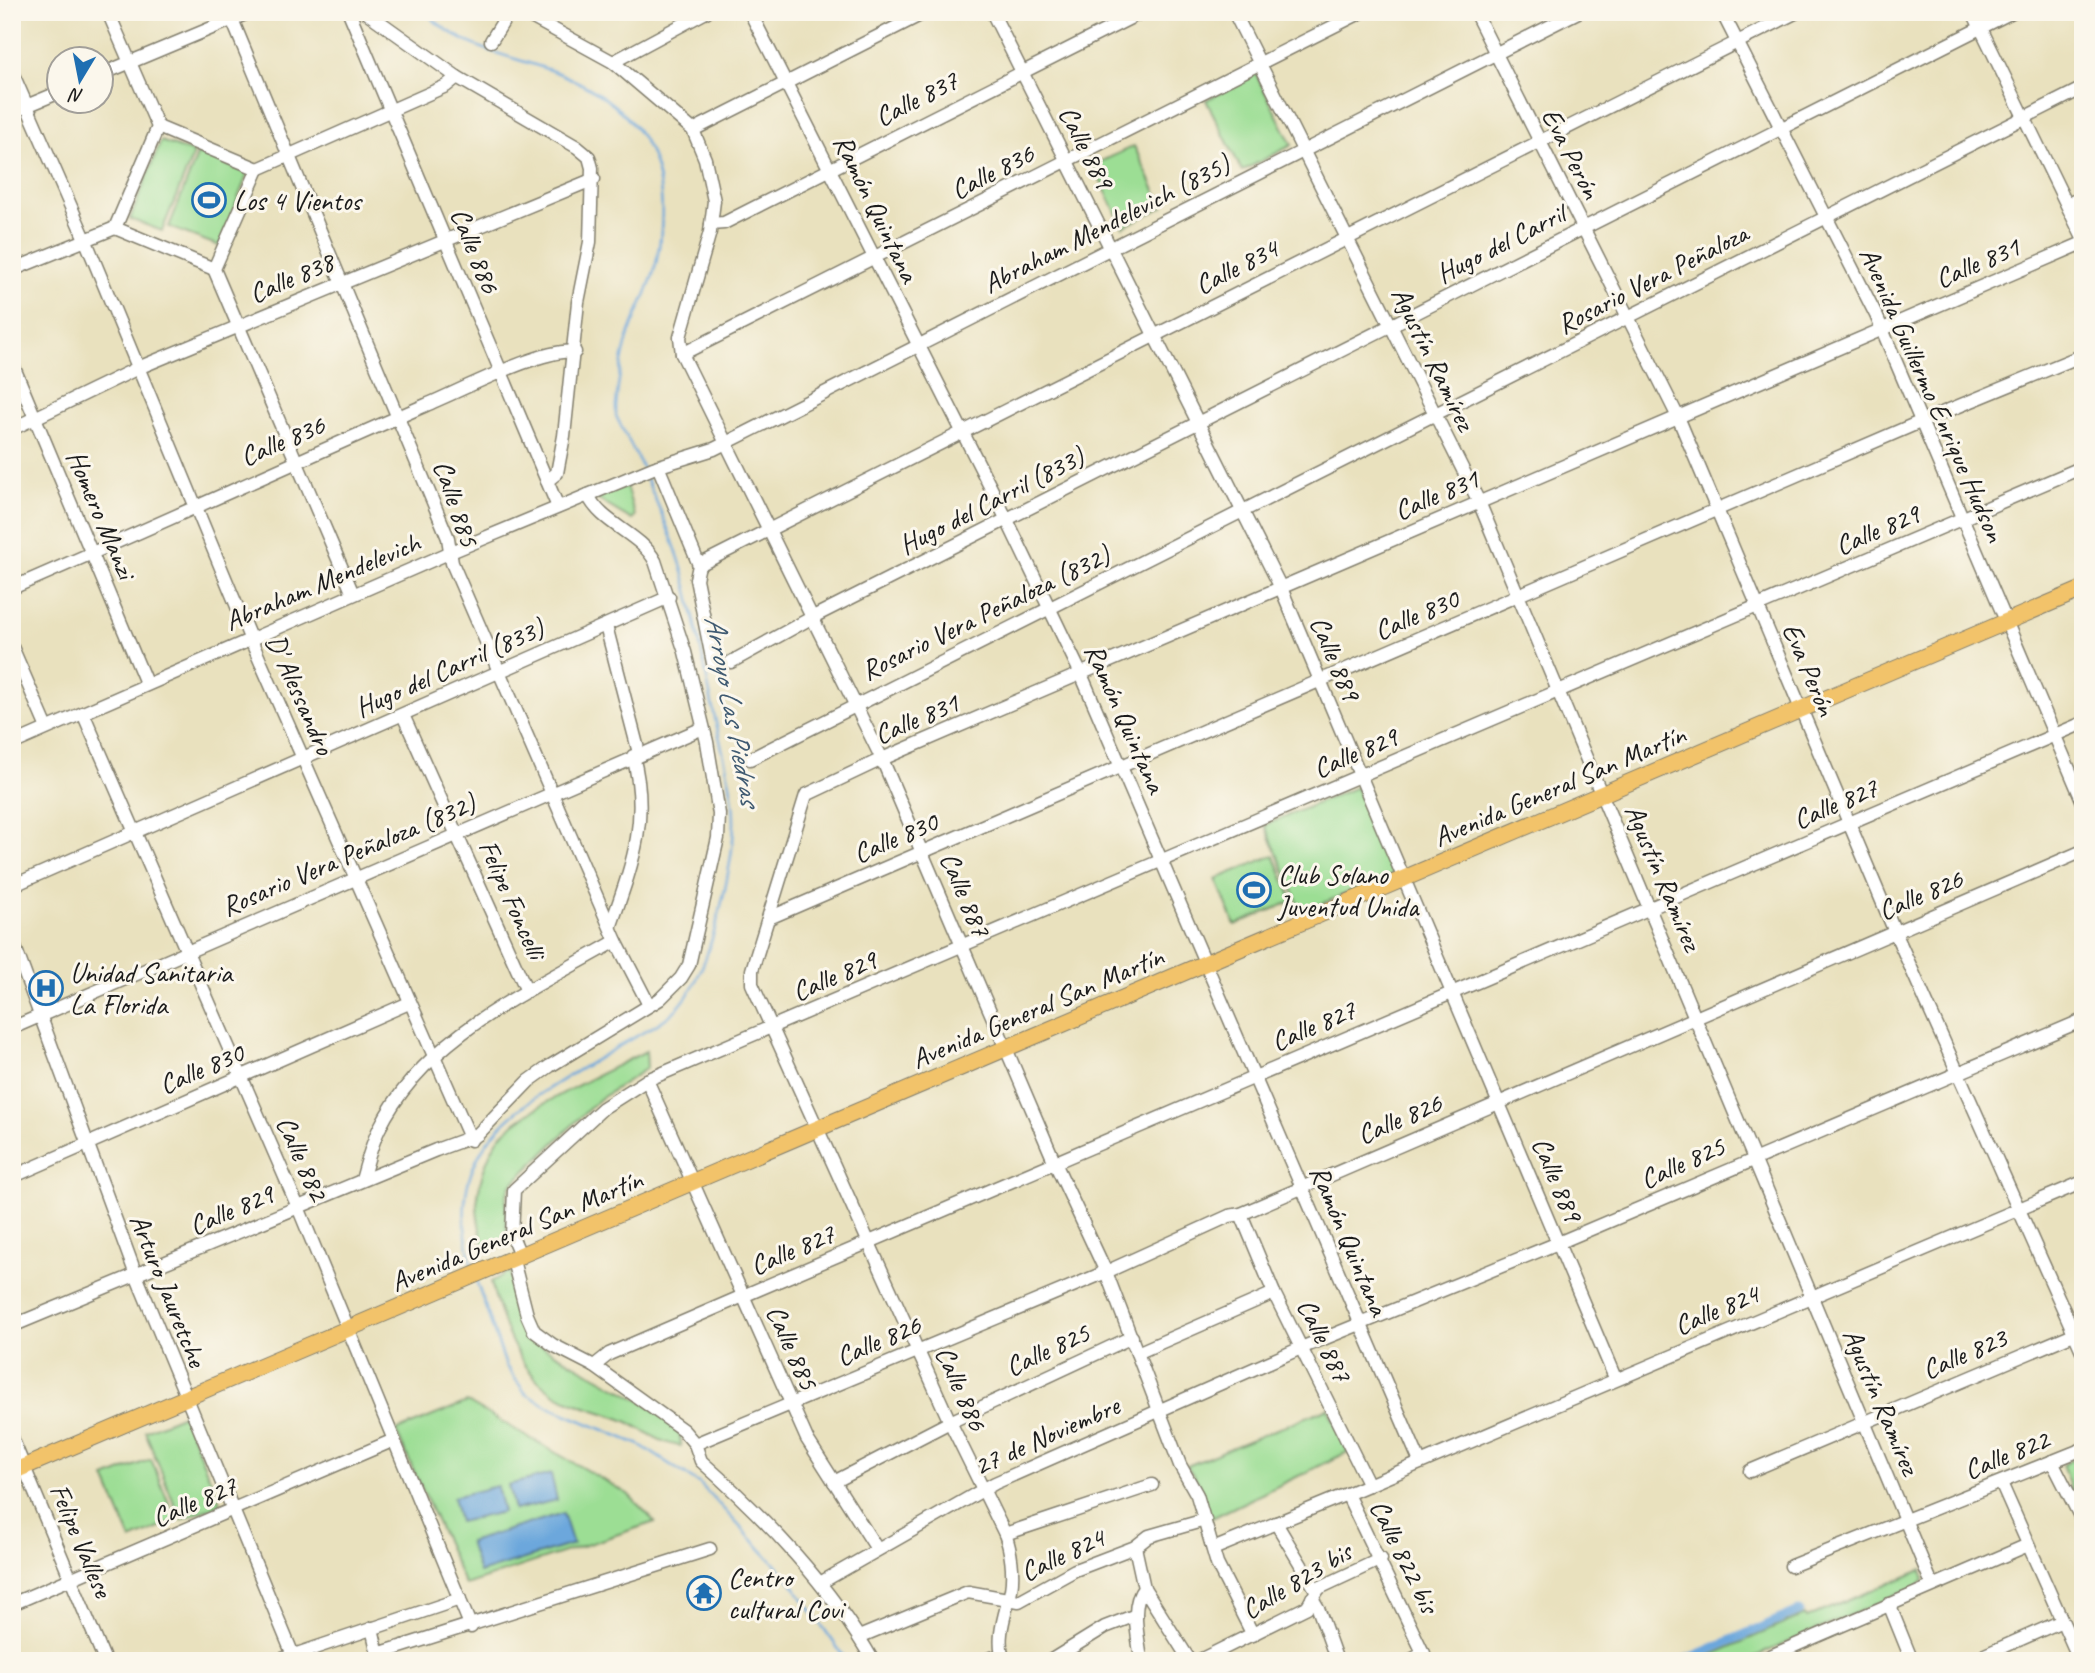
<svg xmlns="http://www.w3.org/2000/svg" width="2095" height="1673" font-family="Caveat,sans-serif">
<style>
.green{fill:#9cde94;stroke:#5c7d58;stroke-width:2}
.water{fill:#6ca7dc;stroke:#44627c;stroke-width:2}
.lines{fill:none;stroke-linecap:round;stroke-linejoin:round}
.stream{stroke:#6ca7dc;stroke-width:2.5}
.canal{stroke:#6ca7dc;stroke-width:9}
.minor-casing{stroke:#827e6d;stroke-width:15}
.major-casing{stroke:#827e6d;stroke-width:18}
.minor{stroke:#fff;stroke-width:12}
.major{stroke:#f2c36a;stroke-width:16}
.labels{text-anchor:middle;stroke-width:6;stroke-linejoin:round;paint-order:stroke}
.street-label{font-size:28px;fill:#1c1c1c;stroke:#fbf7ec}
.poi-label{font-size:28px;fill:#1c1c1c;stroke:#fbf7ec;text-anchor:start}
.water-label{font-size:30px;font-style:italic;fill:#405b72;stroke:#fbf7ec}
</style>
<rect width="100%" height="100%" fill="#fbf7ec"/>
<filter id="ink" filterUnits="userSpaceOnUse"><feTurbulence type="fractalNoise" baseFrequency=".0143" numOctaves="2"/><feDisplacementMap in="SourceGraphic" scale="14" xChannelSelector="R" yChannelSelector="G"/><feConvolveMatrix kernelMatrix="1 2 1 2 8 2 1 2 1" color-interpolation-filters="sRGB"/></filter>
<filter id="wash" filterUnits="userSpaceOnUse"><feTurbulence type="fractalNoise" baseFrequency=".00686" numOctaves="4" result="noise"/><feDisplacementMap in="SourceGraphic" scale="28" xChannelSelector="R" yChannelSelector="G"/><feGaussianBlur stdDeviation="1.57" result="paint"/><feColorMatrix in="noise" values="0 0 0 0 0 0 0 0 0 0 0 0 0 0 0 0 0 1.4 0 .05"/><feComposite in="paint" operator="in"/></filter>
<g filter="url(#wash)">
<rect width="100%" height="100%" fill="#e9e1be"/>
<g class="green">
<polygon points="1256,74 1292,145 1242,171 1206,100"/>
<polygon points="161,141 194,153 162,231 130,219"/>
<polygon points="1134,146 1163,207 1123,227 1093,165"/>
<polygon points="198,153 248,173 219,246 169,227"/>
<polygon points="626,486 635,516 632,520 597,499 597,495"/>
<polygon points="1356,787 1393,874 1302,912 1265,825"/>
<polygon points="1274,855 1293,901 1235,925 1216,879"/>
<path d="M646 1051 647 1068 597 1101 510 1186 506 1197 507 1246 484 1252C482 1238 478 1223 477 1209 477 1187 486 1156 499 1138 520 1110 612 1069 646 1051Z"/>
<path d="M510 1271 519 1320 533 1341 648 1405 679 1430 681 1446C661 1444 646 1431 628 1422 608 1413 587 1409 567 1400 521 1381 502 1326 491 1282Z"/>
<polygon points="467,1402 628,1494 655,1522 465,1585 396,1431"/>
<polygon points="1328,1408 1348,1452 1210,1519 1199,1484 1187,1466"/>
<polygon points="183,1415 221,1504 181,1520 145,1431"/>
<polygon points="2083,1454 2083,1491 2073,1495 2062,1465"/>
<polygon points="151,1459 176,1521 131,1540 105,1478"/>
<polygon points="1922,1570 1924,1579 1918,1586 1745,1661 1698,1661 1804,1615 1806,1618"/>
</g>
<g class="water">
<polygon points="551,1474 557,1500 514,1510 508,1485"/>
<polygon points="497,1486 503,1512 459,1522 453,1497"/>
<polygon points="563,1513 573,1544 479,1573 469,1542"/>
</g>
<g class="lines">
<g class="stream">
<path d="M425 12C467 54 513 54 563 75 647 111 674 171 657 259 652 287 636 312 628 338 621 360 618 384 616 406V416L643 469"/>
<path d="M473 1270C436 1139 526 1102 621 1045 641 1033 668 1021 682 1003 710 970 734 865 734 822 734 788 722 752 715 718 705 672 697 625 685 579 676 543 659 509 645 475"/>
<polyline points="476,1280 506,1366 526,1394 551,1408 640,1445 700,1484 788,1578 847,1661"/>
</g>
<g class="canal">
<polyline points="2083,1477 2077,1479 2083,1491"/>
<polyline points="1683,1661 1799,1611"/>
</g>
</g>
</g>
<g filter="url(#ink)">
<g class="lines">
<g class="minor-casing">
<g id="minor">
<polyline points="108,12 158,127 115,228 214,269"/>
<polyline points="229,12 448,538 452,563 616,941 649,1005"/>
<polyline points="349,12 558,507"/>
<polyline points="366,12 457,77 577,147 589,157 592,168 590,242 578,302 564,436 557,473 547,481"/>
<polyline points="522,12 613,62 693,130 705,159 714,201 710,232 680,337 682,354 882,759 1055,1163 1106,1272 1180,1465 1197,1495 1217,1564 1253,1635"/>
<polyline points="750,12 1007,520 1081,674 1420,1462"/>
<polyline points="992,12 1281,588 1615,1378"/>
<polyline points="1234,12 1479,502 1932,1584"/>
<polyline points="1475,12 1678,417 1895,932 2083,1353"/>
<polyline points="1722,12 1876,315 2083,802"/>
<polyline points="1973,12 2083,238"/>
<polyline points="491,41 509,12"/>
<polyline points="613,62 706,12"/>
<polyline points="12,72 85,239 250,638 471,1140"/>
<polyline points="102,74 250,12"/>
<polyline points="12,112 60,92"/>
<polyline points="158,127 258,169 214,269 353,594"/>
<polyline points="693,130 926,12"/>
<polyline points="258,169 446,86 457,77"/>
<polyline points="2068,204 2083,197"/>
<polyline points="711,224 724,223 1142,12"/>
<polyline points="12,270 115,228"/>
<polyline points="682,354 1362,12"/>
<polyline points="12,363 146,683"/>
<polyline points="12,429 138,368 594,179"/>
<polyline points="658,466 699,565 696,579 713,663"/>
<polyline points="699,565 1797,12"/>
<path d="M12 588C151 528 288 465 426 405 458 392 546 346 575 352"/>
<polyline points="606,626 639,753"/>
<polyline points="12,647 47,728"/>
<polyline points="731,662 813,617 2012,12"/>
<polyline points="83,713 298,1207 471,1627"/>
<polyline points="403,715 526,989"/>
<polyline points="12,744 451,552 653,468 714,449 1578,12"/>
<polyline points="750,759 2083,88"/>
<polyline points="12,886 669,597"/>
<polyline points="769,918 1920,422 2083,355"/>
<path d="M611 925C632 865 650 820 633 756"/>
<polyline points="12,939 136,1275 293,1655"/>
<polyline points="12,1028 703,728"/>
<polyline points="647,1080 807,1439 877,1549"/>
<polyline points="12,1177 409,1003"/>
<path d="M362 1180C367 1163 371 1145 379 1129 425 1035 530 991 616 941"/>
<polyline points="1241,1214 1274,1293 1369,1485"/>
<polyline points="521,1257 512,1236 514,1190 603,1108 647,1080 2083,467"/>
<path d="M513 1260 527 1315 534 1331 553 1345 594 1366 683 1430 695 1444 701 1461C766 1519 830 1585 873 1661"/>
<path d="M12 1326 436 1150 477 1135 529 1081 550 1066 660 999 681 978 689 965 718 838 719 814 707 742 685 652 655 561C640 533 601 524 588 495"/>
<polyline points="1137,1353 1274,1293"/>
<polyline points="594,1366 609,1354 743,1296 2083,723"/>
<polyline points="12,1438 105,1661"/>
<polyline points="695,1444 1106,1272 1229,1216 1241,1214 2083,851"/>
<polyline points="2052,1461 2083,1522"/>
<polyline points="1750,1471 2083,1330"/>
<polyline points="834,1482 950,1422 1132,1337"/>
<polyline points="2001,1483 2080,1661"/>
<polyline points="1276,1523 1316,1590"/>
<polyline points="1005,1534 1152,1485"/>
<path d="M1135 1547 1144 1588C1129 1606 1139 1639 1141 1661"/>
<polyline points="1213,1549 1347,1494"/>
<polyline points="1791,1566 2083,1449"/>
<polyline points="820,1583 995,1483 1301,1348 1558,1243 2083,1020"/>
<polyline points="1144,1588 1190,1661"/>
<polyline points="1312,1598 1318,1608 1337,1661"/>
<polyline points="12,1604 394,1440"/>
<polyline points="1889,1604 1912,1661"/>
<polyline points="372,1628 377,1650 381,1653 710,1549"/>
<polyline points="859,1637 968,1592 1019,1601 1075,1570 1135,1547 1149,1536 1205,1520"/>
<polyline points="276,1661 460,1599"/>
<polyline points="981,1661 1002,1655"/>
<path d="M1004 1661C995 1637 1006 1613 1011 1590 1014 1573 1011 1550 1005 1534L950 1422 752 984V970L806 795 882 759 2083 243"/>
<polyline points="1050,1661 1105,1627 1136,1615"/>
<polyline points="1198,1661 1307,1607 1319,1588 1381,1559"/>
<polyline points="1409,1661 1424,1653"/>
<polyline points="1427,1661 1347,1494 2083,1182"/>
<polyline points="1759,1661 2028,1545"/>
<polyline points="1971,1661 2062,1621"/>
</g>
</g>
<g class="major-casing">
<polyline id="major" points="12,1472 2083,589"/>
</g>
<use href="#minor" class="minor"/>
<use href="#major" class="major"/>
</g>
</g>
<defs>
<g id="stadium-ring" transform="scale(1.75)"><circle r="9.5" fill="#fbf7ec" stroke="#1f6fb2" stroke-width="1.5"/><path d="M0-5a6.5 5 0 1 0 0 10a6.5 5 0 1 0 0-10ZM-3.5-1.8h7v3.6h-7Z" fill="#1f6fb2"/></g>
<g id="hospital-ring" transform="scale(1.75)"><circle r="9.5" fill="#fbf7ec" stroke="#1f6fb2" stroke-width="1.5"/><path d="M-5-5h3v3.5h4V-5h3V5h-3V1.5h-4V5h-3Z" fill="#1f6fb2"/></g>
<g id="temple-ring" transform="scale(1.75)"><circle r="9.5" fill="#fbf7ec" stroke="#1f6fb2" stroke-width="1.5"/><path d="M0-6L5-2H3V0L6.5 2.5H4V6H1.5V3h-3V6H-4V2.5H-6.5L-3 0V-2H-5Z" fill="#1f6fb2"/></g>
</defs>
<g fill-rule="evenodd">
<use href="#stadium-ring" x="209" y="200"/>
<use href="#stadium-ring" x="1254" y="890"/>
<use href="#hospital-ring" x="46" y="988"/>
<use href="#temple-ring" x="704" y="1593"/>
</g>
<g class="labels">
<g class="street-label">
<text transform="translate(916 98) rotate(-27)" y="10">Calle 837</text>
<text transform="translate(1087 147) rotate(63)" y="10">Calle 889</text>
<text transform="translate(1572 153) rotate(63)" y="10">Eva Perón</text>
<text transform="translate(992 171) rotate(-27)" y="10">Calle 836</text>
<text transform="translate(877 208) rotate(64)" y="10">Ramón Quintana</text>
<text transform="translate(1106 223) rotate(-27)" y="10">Abraham Mendelevich (835)</text>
<text transform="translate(1500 243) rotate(-27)" y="10">Hugo del Carril</text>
<text transform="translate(476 250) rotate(68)" y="10">Calle 886</text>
<text transform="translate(1977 262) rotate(-23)" y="10">Calle 831</text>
<text transform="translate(1236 266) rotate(-27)" y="10">Calle 834</text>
<text transform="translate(291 277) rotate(-23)" y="10">Calle 838</text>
<text transform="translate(1652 278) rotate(-27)" y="10">Rosario Vera Peñaloza</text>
<text transform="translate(1434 358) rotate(64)" y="10">Agustín Ramírez</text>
<text transform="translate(1933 394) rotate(66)" y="10">Avenida Guillermo Enrique Hudson</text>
<text transform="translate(282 440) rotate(-23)" y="10">Calle 836</text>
<text transform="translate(1436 494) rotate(-23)" y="10">Calle 831</text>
<text transform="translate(991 500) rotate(-27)" y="10">Hugo del Carril (833)</text>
<text transform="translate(457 503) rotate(71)" y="10">Calle 885</text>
<text transform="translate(102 514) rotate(67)" y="10">Homero Manzi</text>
<text transform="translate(1877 529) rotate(-23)" y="10">Calle 829</text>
<text transform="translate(322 581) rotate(-23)" y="10">Abraham Mendelevich</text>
<text transform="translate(985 612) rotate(-26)" y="10">Rosario Vera Peñaloza (832)</text>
<text transform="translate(1416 614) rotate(-23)" y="10">Calle 830</text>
<text transform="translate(1336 658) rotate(67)" y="10">Calle 889</text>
<text transform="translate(449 667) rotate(-24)" y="10">Hugo del Carril (833)</text>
<text transform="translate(1810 669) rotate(67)" y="10">Eva Perón</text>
<text transform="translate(301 694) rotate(66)" y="10">D' Alessandro</text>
<text transform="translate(916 718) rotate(-23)" y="10">Calle 831</text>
<text transform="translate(1126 718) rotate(66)" y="10">Ramón Quintana</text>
<text transform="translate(1355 752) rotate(-23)" y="10">Calle 829</text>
<text transform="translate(1559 785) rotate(-23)" y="10">Avenida General San Martín</text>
<text transform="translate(1835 803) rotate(-23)" y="10">Calle 827</text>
<text transform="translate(895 837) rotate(-23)" y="10">Calle 830</text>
<text transform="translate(348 854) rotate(-23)" y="10">Rosario Vera Peñaloza (832)</text>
<text transform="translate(1664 877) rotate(67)" y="10">Agustín Ramírez</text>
<text transform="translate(966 894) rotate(67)" y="10">Calle 887</text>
<text transform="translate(1920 894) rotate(-23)" y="10">Calle 826</text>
<text transform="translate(513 899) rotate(66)" y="10">Felipe Foncelli</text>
<text transform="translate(834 975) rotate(-23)" y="10">Calle 829</text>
<text transform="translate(1037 1007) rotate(-23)" y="10">Avenida General San Martín</text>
<text transform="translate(1313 1025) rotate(-23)" y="10">Calle 827</text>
<text transform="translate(201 1068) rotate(-23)" y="10">Calle 830</text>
<text transform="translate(1399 1118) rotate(-23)" y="10">Calle 826</text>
<text transform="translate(303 1158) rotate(66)" y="10">Calle 882</text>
<text transform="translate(1682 1162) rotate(-24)" y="10">Calle 825</text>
<text transform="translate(1558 1179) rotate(67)" y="10">Calle 889</text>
<text transform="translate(231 1209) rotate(-23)" y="10">Calle 829</text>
<text transform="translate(516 1230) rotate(-23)" y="10">Avenida General San Martín</text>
<text transform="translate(1350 1240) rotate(67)" y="10">Ramón Quintana</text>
<text transform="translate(792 1249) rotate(-23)" y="10">Calle 827</text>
<text transform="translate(169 1290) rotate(68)" y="10">Arturo Jauretche</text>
<text transform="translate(1716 1309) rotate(-23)" y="10">Calle 824</text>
<text transform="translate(878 1340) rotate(-23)" y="10">Calle 826</text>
<text transform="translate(1325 1340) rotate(64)" y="10">Calle 887</text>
<text transform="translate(793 1347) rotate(66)" y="10">Calle 885</text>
<text transform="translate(1047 1349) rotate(-25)" y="10">Calle 825</text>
<text transform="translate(1964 1353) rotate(-23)" y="10">Calle 823</text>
<text transform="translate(962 1388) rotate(66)" y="10">Calle 886</text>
<text transform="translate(1882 1401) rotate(67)" y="10">Agustín Ramírez</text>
<text transform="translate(1046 1435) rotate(-24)" y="10">27 de Noviembre</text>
<text transform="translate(2006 1454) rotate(-22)" y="10">Calle 822</text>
<text transform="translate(194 1501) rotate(-23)" y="10">Calle 827</text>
<text transform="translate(82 1540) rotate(67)" y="10">Felipe Vallese</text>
<text transform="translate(1062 1554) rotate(-25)" y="10">Calle 824</text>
<text transform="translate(1405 1556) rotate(64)" y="10">Calle 822 bis</text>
<text transform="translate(1296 1580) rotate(-31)" y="10">Calle 823 bis</text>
</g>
<g class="poi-label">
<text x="234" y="210">Los 4 Vientos</text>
<text x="1278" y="884">Club Solano<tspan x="1278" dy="32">Juventud Unida</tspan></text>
<text x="70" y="982">Unidad Sanitaria<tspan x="70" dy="32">La Florida</tspan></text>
<text x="728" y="1587">Centro<tspan x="728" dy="32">cultural Covi</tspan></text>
</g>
<g class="water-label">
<text transform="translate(733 710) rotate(79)" y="10">Arroyo Las Piedras</text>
</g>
</g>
<rect width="2095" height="1673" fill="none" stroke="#fbf7ec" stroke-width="42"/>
<g transform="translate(80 80) rotate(190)"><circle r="33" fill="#fbf7ec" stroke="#a29f99" stroke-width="2"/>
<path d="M0-5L12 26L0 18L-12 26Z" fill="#1f6fb2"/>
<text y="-10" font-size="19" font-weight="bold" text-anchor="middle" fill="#1c1c1c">N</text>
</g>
</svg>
